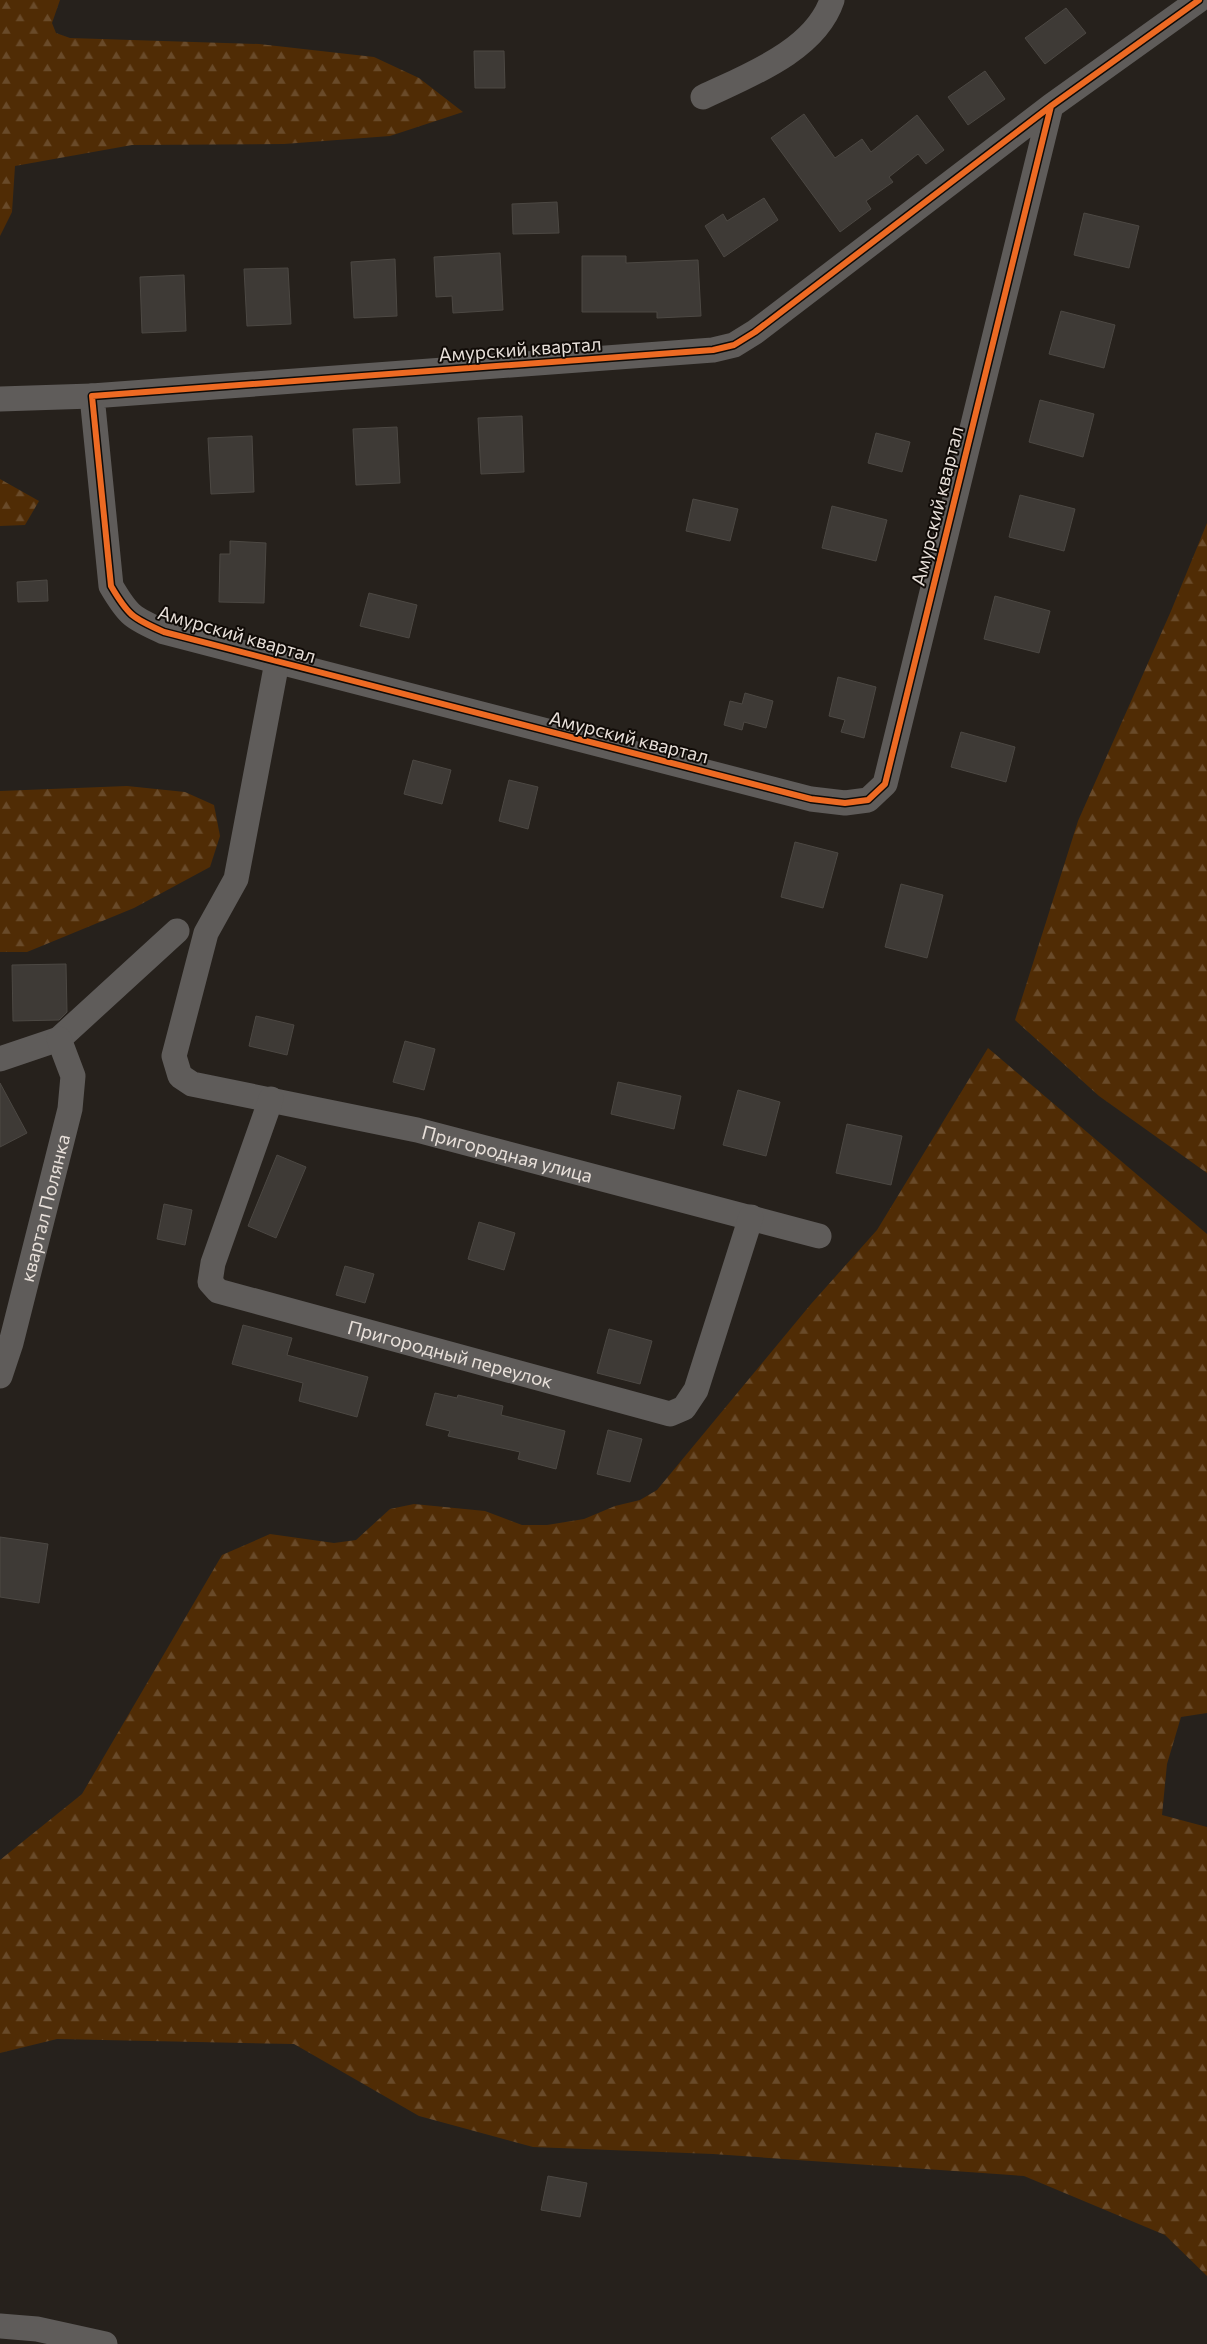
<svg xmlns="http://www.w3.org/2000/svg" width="1207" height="2344" font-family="Commissioner,sans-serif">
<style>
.forest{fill:url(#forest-firs)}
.building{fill:#3e3a36;stroke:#4c4843}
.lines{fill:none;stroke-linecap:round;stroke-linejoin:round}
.minor{stroke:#5f5c5a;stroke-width:25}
.cycleway-casing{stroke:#100b07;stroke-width:9}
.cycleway{stroke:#ed6a23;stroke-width:6}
.labels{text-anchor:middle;stroke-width:4;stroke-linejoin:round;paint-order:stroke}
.street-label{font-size:19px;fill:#e8e0da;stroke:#100b07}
</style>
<defs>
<pattern id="forest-firs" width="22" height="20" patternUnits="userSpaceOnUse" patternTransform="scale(1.25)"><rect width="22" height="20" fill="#502c05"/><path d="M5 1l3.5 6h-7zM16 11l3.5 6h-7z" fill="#694a29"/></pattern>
</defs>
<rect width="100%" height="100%" fill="#26211c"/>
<g class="forest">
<polygon points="0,0 60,0 52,23 56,33 70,38 259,44 374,57 419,78 463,112 390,136 284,144 132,145 15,166 12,212 0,236"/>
<polygon points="0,479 39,501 25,525 0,526"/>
<polygon points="1207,523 1207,1173 1099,1096 1015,1020 1078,821 1171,611"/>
<polygon points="127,786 185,792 214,805 220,836 210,867 134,908 27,952 0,952 0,791"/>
<polygon points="988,1048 1207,1234 1207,1713 1181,1717 1167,1764 1162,1815 1207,1827 1207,2276 1165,2235 1024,2176 713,2154 533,2147 419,2116 294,2044 57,2039 0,2053 0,1860 82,1794 222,1555 270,1534 334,1543 356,1540 390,1509 414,1504 485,1511 522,1525 547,1525 584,1519 615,1506 640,1500 657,1490 811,1304 877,1230"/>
</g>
<g class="building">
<polygon points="1066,8 1086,33 1045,64 1025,38"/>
<polygon points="474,51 504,51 505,88 475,88"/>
<polygon points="985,71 1005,99 968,125 948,97"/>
<polygon points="804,114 835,158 862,139 871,152 917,115 944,150 926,164 918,154 889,177 893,182 866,201 871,209 840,232 771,138"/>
<polygon points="764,198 778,220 724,257 705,226 723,214 727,221"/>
<polygon points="557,202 559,233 513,234 512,204"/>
<polygon points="1084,213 1139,226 1129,268 1074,255"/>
<polygon points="500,253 503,310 453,313 452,296 436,297 434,257"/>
<polygon points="582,256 626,256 626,263 698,260 701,316 657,318 657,312 582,312"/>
<polygon points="395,259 397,316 354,318 351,262"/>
<polygon points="288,268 291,324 247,326 244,269"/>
<polygon points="184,275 186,331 142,333 140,277"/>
<polygon points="1061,311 1115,325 1104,368 1049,354"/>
<polygon points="1040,400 1094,414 1083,457 1029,442"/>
<polygon points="522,416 524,472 481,474 478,418"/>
<polygon points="397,427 400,483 356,485 353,429"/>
<polygon points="876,433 910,442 902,472 868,463"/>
<polygon points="252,436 254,492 211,494 208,438"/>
<polygon points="1020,495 1075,509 1064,551 1009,537"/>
<polygon points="693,499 738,509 730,541 686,531"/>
<polygon points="832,506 887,520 876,561 822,548"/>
<polygon points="230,541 266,543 264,603 219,602 220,554 230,554"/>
<polygon points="47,580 48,601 18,602 17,582"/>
<polygon points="369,593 417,605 409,638 360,626"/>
<polygon points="995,596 1050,611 1039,653 984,639"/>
<polygon points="838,677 876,687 864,738 841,732 845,720 829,716"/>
<polygon points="745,693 773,701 766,728 744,722 742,730 724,725 730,701 742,704"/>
<polygon points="961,732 1015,747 1006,782 951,767"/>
<polygon points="413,760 451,770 442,804 404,794"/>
<polygon points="509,780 538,787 528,829 499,821"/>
<polygon points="795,842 838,853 823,908 781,897"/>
<polygon points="901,884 943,895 927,958 885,947"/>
<polygon points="66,964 67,1012 59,1020 13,1021 12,965"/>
<polygon points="256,1016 294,1025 287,1055 249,1046"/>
<polygon points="405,1041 435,1049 424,1090 393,1082"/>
<polygon points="618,1082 681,1096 674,1129 611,1114"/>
<polygon points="0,1083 27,1133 0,1147"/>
<polygon points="738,1090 780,1102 766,1156 723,1145"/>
<polygon points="847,1124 902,1136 891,1185 836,1173"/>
<polygon points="277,1155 306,1167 276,1238 248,1226"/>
<polygon points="164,1204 192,1210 185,1245 157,1239"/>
<polygon points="479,1222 515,1233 504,1270 468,1259"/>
<polygon points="345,1266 374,1274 365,1303 336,1295"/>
<polygon points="243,1325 292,1338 287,1355 368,1377 357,1417 299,1401 303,1383 232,1364"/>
<polygon points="609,1329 652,1341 640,1384 597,1373"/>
<polygon points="435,1393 457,1398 458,1395 503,1406 501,1415 565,1431 556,1469 518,1459 520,1452 448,1436 450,1431 426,1425"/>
<polygon points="608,1430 642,1439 630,1482 597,1474"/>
<polygon points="0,1537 48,1544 39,1603 0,1597"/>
<polygon points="548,2176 587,2183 580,2217 541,2210"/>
</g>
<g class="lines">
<g class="minor">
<path d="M703 97C747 76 815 51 832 0"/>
<path d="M1051 106 885 784 868 800 845 803 811 799 164 632C132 618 128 615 111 586L92 396 713 350 734 345 755 332 1051 106 1199 0"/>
<polyline points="0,399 92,396"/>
<path id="s1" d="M277 662 236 879 206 933 174 1056 180 1076 192 1084 417 1130 819 1236"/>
<polyline points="0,1059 59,1039 177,931"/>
<path id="s2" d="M271 1099 213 1263 210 1282 218 1291 670 1414 684 1408 696 1390 751 1217"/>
<path id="s3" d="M0 1376 11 1343 70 1109 73 1076 59 1039"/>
<polyline points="0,2326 37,2329 105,2344"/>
</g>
<g class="cycleway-casing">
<path id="cycleway" d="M1051 106 885 784 868 800 845 803 811 799 164 632C132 618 128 615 111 586L92 396 713 350 734 345 755 332 1051 106 1199 0"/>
</g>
<use href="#cycleway" class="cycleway"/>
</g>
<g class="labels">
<g class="street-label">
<text transform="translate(520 349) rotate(-4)" y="7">Амурский квартал</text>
<text transform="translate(937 506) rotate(-76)" y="7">Амурский квартал</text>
<text transform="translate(237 634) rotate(16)" y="7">Амурский квартал</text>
<text transform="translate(629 737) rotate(14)" y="7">Амурский квартал</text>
<text dy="7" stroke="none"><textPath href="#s1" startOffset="768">Пригородная улица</textPath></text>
<text dy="7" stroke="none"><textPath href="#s3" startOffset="174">квартал Полянка</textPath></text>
<text dy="7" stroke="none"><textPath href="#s2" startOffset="446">Пригородный переулок</textPath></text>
</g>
</g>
</svg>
